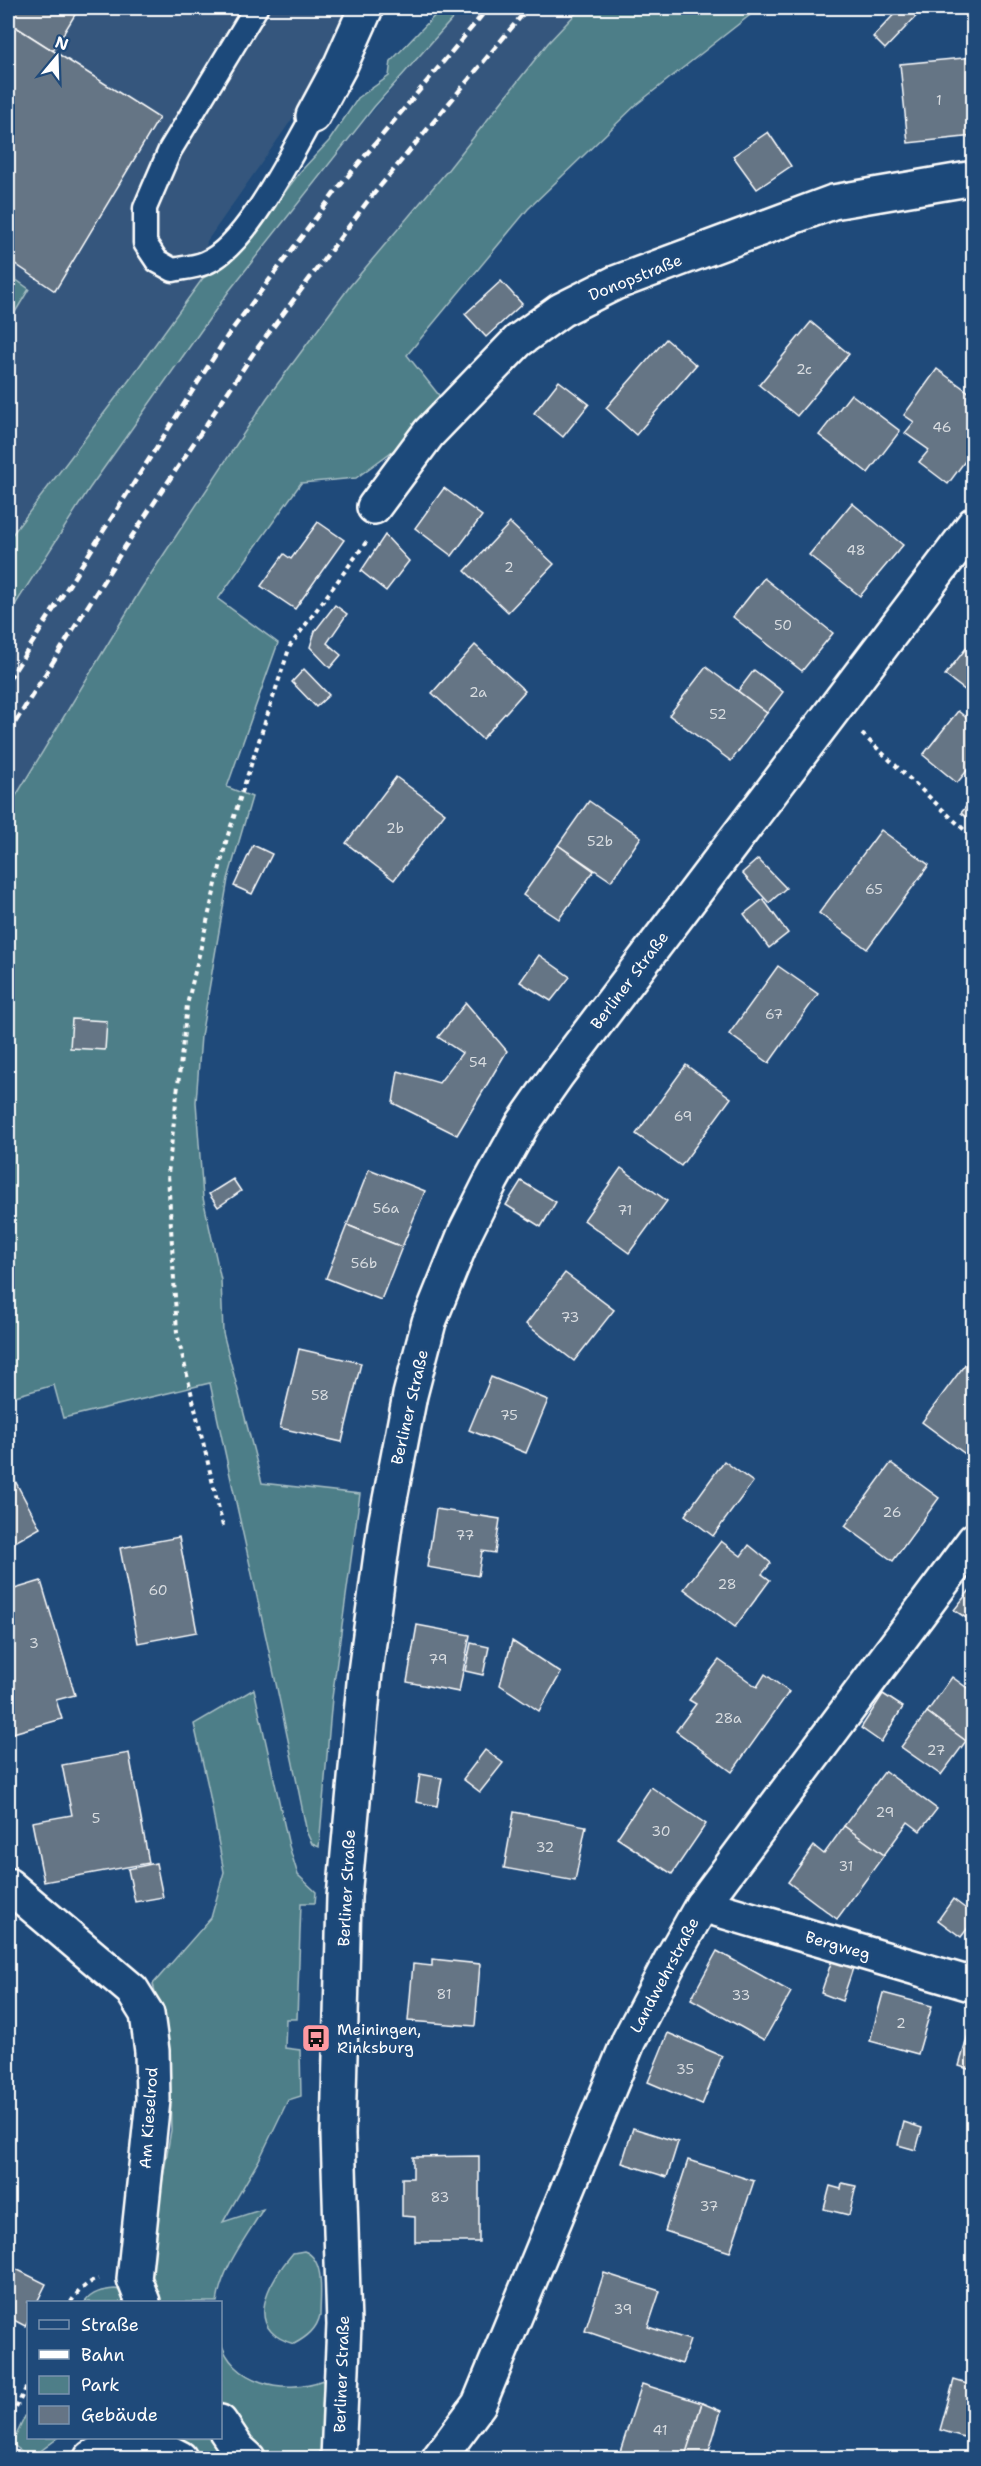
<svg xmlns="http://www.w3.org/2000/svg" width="981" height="2466" font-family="'Shantell Sans',sans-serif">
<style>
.built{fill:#34577d}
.green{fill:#4e7e88;stroke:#a6bec4;stroke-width:1.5}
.building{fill:#657485;stroke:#fff;stroke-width:1.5}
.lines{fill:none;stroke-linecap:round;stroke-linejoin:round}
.lane-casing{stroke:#fff;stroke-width:27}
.street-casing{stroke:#fff;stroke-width:38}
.path{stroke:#fff;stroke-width:4;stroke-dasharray:4.5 4.5;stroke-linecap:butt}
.lane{stroke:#1f4a7a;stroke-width:22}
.street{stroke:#1f4a7a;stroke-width:33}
.rail{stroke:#fff;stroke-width:4.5;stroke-dasharray:9 4.5;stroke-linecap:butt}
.labels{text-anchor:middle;stroke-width:6;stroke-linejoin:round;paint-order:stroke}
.number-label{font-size:14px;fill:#d8dce0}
.street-label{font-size:16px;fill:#fff;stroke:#1f4a7a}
.poi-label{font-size:16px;fill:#fff;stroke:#1f4a7a;text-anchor:start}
</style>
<rect width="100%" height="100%" fill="#1f4a7a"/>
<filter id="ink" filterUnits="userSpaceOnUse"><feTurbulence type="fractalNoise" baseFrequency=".0167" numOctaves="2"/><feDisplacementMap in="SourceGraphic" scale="12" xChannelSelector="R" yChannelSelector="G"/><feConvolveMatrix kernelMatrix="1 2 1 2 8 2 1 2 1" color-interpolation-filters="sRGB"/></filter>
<g filter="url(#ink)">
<g class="built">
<polygon points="8,8 349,8 306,99 207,241 203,278 133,375 8,540 8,324 29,289 8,274"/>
<polygon points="461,8 581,8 548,43 447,171 350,286 267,398 141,589 8,809 8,616 89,489 229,291 362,124"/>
</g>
<g class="green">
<polygon points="442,8 462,8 374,107 229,291 89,489 8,616 8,540 133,375 203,278 228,263 259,227 300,172 329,141 358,98 389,76 391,61"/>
<path d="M581 8H759L637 104 528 209 407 355 442 399 406 441 356 478 301 483 218 599 278 643 227 787 252 797 228 879 201 1036 196 1102 203 1198 221 1280 223 1333 262 1483 360 1494 332 1698 319 1847 312 1844 307 1833C278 1683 242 1534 210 1383L63 1418 54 1385 8 1398V809L141 589 267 398 350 286 447 171 548 43Z"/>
<polygon points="8,274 29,289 8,324"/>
<path d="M254 1689 289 1846 298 1875 316 1892 315 1903H301L297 2019H286L285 2048 300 2050 301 2096 288 2100 259 2160 223 2222 263 2209C245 2239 222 2268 217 2302H159L151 2279V2249L171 2130 169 2046 153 1984 211 1918 224 1872 208 1786 194 1724Z"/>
<path d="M304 2251C326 2259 320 2296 320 2315 317 2329 307 2337 294 2344 241 2329 269 2281 293 2253Z"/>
<path d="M115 2289 124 2291 132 2302H85C92 2292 103 2290 115 2289Z"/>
<path d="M220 2339C231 2384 285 2395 323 2380L328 2448 326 2458H259L245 2442 221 2403Z"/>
<polygon points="28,2410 28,2438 58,2438 31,2458 12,2444"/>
<polygon points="169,2438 220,2438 235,2458 202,2458"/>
</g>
<g class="building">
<polygon points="10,8 79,8 53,51 8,22"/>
<polygon points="900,8 924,8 885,49 873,37"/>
<polygon points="8,22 159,118 55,291 8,259"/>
<polygon points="974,57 974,136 908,143 900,64"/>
<polygon points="768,132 791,166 757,189 733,156"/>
<polygon points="501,281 522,304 486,337 465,314"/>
<polygon points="811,322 849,354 797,416 759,385"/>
<polygon points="666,339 696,365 636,435 606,408"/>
<polygon points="937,369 974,396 974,449 948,484 919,462 929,450 905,433 914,422 904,415"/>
<polygon points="559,381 589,404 563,437 534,413"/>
<polygon points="851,394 900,431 868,473 819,435"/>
<polygon points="444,488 482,516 452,556 415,528"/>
<polygon points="852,503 903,545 860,596 809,555"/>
<polygon points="318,522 344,540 295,609 261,586 284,554 291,559"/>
<polygon points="510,523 554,564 508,612 465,571"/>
<polygon points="385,535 409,561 386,591 361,571"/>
<polygon points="764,578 833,633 802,671 733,617"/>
<polygon points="335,605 347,614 327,643 341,655 330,668 310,647 315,631"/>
<polygon points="971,642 974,644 974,697 945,675"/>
<polygon points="475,645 525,691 482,739 432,693"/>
<polygon points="706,667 767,713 731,761 669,715"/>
<polygon points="304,669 329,695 316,707 292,682"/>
<polygon points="754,670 783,692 767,713 738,691"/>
<polygon points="958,711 974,724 974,762 957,783 923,755"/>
<polygon points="396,777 445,813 394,880 346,843"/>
<polygon points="974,797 974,823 961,813"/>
<polygon points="589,801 641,837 611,881 558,845"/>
<polygon points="881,830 929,865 867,949 819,913"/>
<polygon points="253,845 272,854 252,894 234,886"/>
<polygon points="558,845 594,871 559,919 523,895"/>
<polygon points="758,859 786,888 769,903 742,873"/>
<polygon points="763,899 788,933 769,948 744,914"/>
<polygon points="539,955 570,977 551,1001 520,982"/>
<polygon points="778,966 818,994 769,1063 729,1034"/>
<polygon points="466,1003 507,1051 457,1135 393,1103 398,1071 439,1083 462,1053 438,1037"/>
<polygon points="72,1019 107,1021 105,1050 70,1048"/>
<polygon points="686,1065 731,1098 681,1166 636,1134"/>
<polygon points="621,1168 667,1201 629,1253 584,1220"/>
<polygon points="369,1169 425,1191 402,1247 347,1225"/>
<polygon points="233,1179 241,1191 218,1207 209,1194"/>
<polygon points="521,1181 556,1202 541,1227 506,1205"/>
<polygon points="347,1225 402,1247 381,1300 326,1278"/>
<polygon points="565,1273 614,1310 574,1361 526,1324"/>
<polygon points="299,1349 361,1363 342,1442 280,1428"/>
<polygon points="969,1359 974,1363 974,1449 968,1456 922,1422"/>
<polygon points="491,1377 548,1400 526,1453 469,1430"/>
<polygon points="724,1461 753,1482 713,1536 685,1515"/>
<polygon points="891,1463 939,1498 893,1561 845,1526"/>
<polygon points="12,1475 40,1528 8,1546 8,1478"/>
<polygon points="436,1509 500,1519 495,1553 482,1551 478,1576 427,1567"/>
<polygon points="179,1537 197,1632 138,1643 120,1548"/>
<polygon points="721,1541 741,1556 749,1545 771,1563 762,1574 770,1580 735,1627 684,1589"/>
<polygon points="41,1581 75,1695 56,1700 62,1719 13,1733 8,1714 8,1591"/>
<polygon points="974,1585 974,1623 954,1610"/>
<polygon points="417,1625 470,1635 459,1692 407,1682"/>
<polygon points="512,1641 561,1673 539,1711 500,1685"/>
<polygon points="471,1643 489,1647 483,1675 465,1671"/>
<polygon points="719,1660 757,1687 765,1674 789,1692 732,1772 676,1731 696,1704 689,1700"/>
<polygon points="952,1677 974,1693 974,1731 966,1741 927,1712"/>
<polygon points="883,1694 903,1707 881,1742 861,1728"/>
<polygon points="927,1712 966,1741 941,1775 901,1747"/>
<polygon points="485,1750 503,1763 480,1792 463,1779"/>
<polygon points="129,1753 149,1863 44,1882 32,1822 72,1815 62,1765"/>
<polygon points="885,1771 937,1809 920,1831 908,1822 884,1855 844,1826"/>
<polygon points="420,1774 442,1778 437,1806 416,1802"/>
<polygon points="651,1787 706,1824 672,1874 617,1838"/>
<polygon points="514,1812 586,1826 575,1881 504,1868"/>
<polygon points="844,1826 884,1855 837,1919 788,1882 814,1846 824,1854"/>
<polygon points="156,1863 163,1897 135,1902 128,1869"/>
<polygon points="953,1899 974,1915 974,1920 961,1937 938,1920"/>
<polygon points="717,1951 791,1992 764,2040 691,1999"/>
<polygon points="432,1959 480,1964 475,2026 408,2021 413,1964 432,1966"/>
<polygon points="832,1960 853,1968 842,2001 821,1993"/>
<polygon points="883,1993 932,2006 918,2054 870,2041"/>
<polygon points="972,2021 974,2022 974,2071 959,2066"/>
<polygon points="668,2033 722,2056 702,2105 648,2082"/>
<polygon points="904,2122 922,2128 916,2150 898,2145"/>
<polygon points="633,2128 678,2142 667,2177 622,2163"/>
<polygon points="479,2156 479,2242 415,2242 415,2217 402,2216 402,2178 413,2178 413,2157"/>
<polygon points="688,2160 754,2181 730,2252 665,2231"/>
<polygon points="842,2183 856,2186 849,2215 824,2209 830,2186 841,2189"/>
<polygon points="8,2265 46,2284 37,2302 28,2302 28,2320 25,2326 14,2320 8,2333"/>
<polygon points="604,2273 660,2291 648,2327 690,2340 682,2364 585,2331"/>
<polygon points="954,2380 974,2386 974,2440 940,2430"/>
<polygon points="642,2384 702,2403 685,2458 618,2458"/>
<polygon points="702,2403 721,2411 707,2458 692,2458 685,2456"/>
</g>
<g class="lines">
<g class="lane-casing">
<path id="lane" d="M256 8 170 150 145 208V243L157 261 173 270C183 268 195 267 205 263 246 247 291 154 313 116"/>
</g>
<g class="street-casing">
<g id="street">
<polyline points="313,116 341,64 366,8"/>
<polyline points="374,507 429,433 518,341 561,310 615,283 833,202 974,178"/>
<polyline points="8,1885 132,1990 147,2014 152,2051 153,2100 134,2279 143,2302"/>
<polyline points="702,1905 974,1985"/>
<polyline points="220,2422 238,2449 248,2458"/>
<path d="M91 2458C120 2439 151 2441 180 2458"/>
<polyline points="338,2458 344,2325 338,2135 344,1897 365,1672 385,1525 410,1395 429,1322 465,1233 491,1181 522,1125 557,1075 974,524"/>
<polyline points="439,2458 479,2404 629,2040 672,1958 702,1905 974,1540"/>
</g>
</g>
<g class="path">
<polyline points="862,734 974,839"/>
<polyline points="223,1526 177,1333 168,1174 187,1005 227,838 290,646 367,541"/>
<path d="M71 2302C76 2293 87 2282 98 2279"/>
<polyline points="8,2424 28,2384"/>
</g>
<use href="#lane" class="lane"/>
<use href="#street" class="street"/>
<g class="rail">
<polyline points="8,681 228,335 339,187 488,8"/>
<polyline points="8,734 124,548 253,354 367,202 528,8"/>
</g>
</g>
</g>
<defs>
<g id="bus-square" transform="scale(1.5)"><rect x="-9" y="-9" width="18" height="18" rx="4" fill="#ff9aa2" stroke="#1f4a7a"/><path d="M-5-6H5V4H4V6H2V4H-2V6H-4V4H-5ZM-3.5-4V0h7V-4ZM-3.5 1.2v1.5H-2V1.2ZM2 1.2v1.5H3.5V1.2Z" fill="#111"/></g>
</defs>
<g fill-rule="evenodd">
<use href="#bus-square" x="316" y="2038"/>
</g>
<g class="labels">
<g class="number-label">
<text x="939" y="105">1</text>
<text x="804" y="374">2c</text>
<text x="942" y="432">46</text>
<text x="856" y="555">48</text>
<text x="509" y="572">2</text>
<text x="783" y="630">50</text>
<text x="478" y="697">2a</text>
<text x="718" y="719">52</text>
<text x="395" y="833">2b</text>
<text x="600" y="846">52b</text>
<text x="874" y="894">65</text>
<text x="774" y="1019">67</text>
<text x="478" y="1067">54</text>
<text x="683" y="1121">69</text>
<text x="386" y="1213">56a</text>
<text x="625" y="1215">71</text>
<text x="364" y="1268">56b</text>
<text x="570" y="1322">73</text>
<text x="320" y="1400">58</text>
<text x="509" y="1420">75</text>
<text x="892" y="1517">26</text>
<text x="465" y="1540">77</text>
<text x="727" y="1589">28</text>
<text x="158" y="1595">60</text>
<text x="34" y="1648">3</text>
<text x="438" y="1664">79</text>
<text x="728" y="1723">28a</text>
<text x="936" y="1755">27</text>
<text x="885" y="1817">29</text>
<text x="96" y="1823">5</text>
<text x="661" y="1836">30</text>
<text x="545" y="1852">32</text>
<text x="846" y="1871">31</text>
<text x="444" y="1999">81</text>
<text x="741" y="2000">33</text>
<text x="901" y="2028">2</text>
<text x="685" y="2074">35</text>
<text x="440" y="2202">83</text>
<text x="709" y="2211">37</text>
<text x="623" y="2314">39</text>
<text x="660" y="2435">41</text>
</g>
<g class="street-label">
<text transform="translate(635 277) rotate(-22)" y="6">Donopstraße</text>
<text transform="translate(629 980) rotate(-53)" y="6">Berliner Straße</text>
<text transform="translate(409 1407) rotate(-77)" y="6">Berliner Straße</text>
<text transform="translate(346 1888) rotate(-87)" y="6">Berliner Straße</text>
<text transform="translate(838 1945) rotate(16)" y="6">Bergweg</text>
<text transform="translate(664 1975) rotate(-62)" y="6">Landwehrstraße</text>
<text transform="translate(148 2118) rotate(-86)" y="6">Am Kieselrod</text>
<text transform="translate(341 2374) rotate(-88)" y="6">Berliner Straße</text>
</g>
<g class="poi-label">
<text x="337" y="2035">Meiningen,<tspan x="337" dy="18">Rinksburg</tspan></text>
</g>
</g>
<rect width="981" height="2466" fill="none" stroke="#1f4a7a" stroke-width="30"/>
<rect x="15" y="15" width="951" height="2436" fill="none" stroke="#fff" stroke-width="2" filter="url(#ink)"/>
<rect x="27" y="2301" width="195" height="138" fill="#1f4a7a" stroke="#7992af" stroke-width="1.5"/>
<rect x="39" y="2320" width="30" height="9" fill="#1f4a7a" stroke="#7992af" stroke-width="1.5"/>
<text x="81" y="2331" font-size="18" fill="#ffffff">Straße</text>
<rect x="39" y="2350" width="30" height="9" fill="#ffffff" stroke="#7992af" stroke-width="1.5"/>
<text x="81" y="2361" font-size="18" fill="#ffffff">Bahn</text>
<rect x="39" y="2376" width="30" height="18" fill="#4e7e88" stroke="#7992af" stroke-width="1.5"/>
<text x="81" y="2391" font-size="18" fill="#ffffff">Park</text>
<rect x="39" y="2406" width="30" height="18" fill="#657485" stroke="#7992af" stroke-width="1.5"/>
<text x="81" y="2421" font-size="18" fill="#ffffff">Gebäude</text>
<g transform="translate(57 57) rotate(19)" stroke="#1f4a7a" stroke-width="4.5" paint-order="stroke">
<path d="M0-4.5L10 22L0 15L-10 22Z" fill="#ffffff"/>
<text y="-9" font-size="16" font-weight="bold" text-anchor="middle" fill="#ffffff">N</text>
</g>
</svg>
